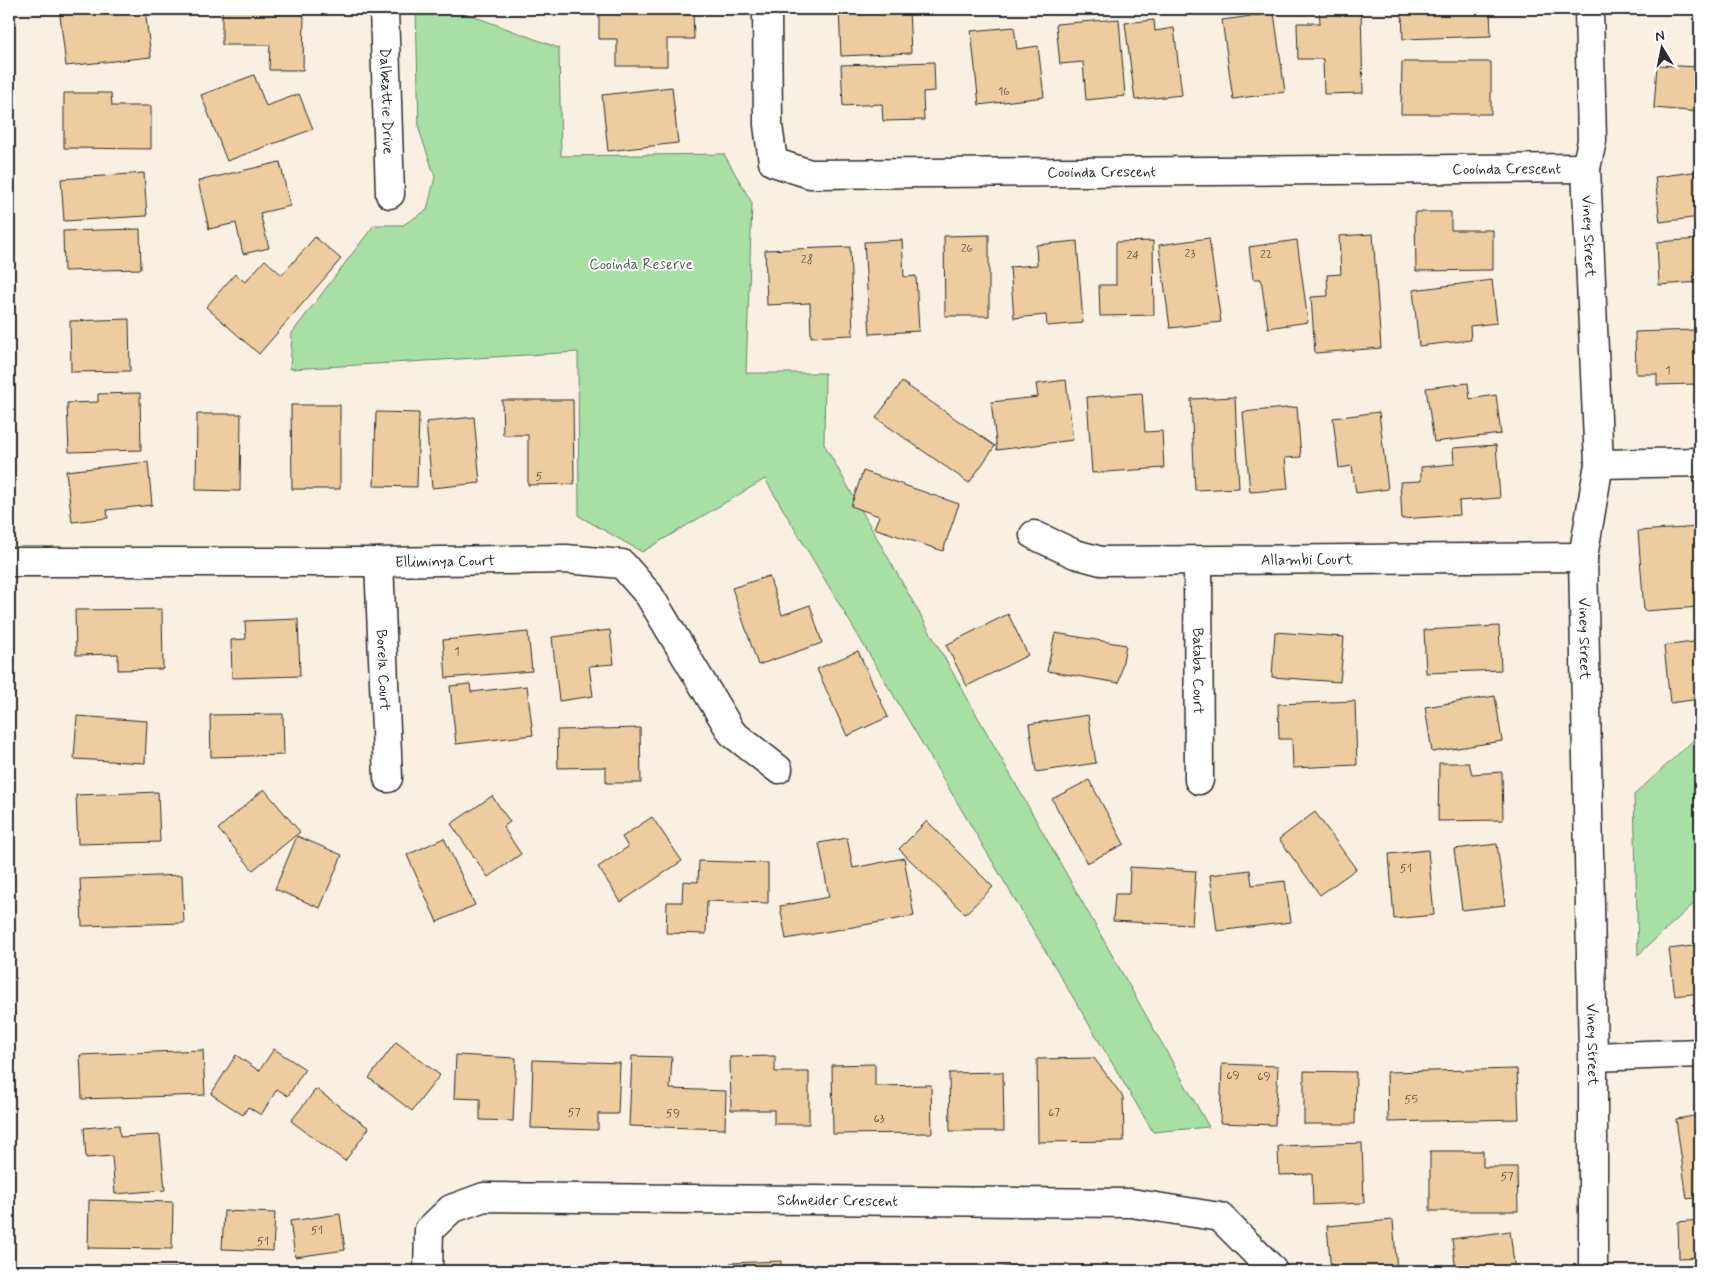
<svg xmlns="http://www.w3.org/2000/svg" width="1709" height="1280" font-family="Mynerve,sans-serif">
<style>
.green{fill:#a7dfa4;stroke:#698568}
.building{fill:#edcd9f;stroke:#2b2b2b}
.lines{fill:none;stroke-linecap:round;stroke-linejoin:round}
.street-casing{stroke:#2b2b2b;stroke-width:31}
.street{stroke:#fff;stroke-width:28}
.labels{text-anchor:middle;stroke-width:4;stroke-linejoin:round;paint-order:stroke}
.number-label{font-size:12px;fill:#5c5448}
.street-label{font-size:15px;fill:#2b2b2b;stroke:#fff}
.park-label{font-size:15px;fill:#50614f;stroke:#fff}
</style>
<rect width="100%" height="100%" fill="#faf0e2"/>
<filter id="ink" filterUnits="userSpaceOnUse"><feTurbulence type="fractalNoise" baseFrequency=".02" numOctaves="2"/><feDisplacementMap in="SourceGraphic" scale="10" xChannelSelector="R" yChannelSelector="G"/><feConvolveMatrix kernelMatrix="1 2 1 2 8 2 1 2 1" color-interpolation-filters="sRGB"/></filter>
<g filter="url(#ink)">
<g class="green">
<polygon points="416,9 454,9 559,48 561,156 724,154 752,203 746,373 825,373 824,444 1209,1127 1153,1132 765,479 642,552 579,516 578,352 290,369 292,333 374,225 403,225 427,210 435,177 419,129"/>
<polygon points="1700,734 1700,898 1638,955 1634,795"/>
</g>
<g class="building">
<polygon points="110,9 145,9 151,57 66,66 60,15"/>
<polygon points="222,9 304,9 303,70 269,70 270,45 222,45"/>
<polygon points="693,9 694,39 667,39 667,66 617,66 617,39 599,39 599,10"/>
<polygon points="839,9 909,9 911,53 841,56"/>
<polygon points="1319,9 1361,9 1363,93 1324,94 1323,59 1298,59 1297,23 1320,23"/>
<polygon points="1402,9 1490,9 1491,36 1403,39"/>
<polygon points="1274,13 1285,92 1233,99 1222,20"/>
<polygon points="1119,19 1125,96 1086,100 1083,62 1060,64 1056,24"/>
<polygon points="1154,20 1155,31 1174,28 1182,95 1135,100 1125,23"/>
<polygon points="1014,27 1017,49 1038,46 1044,97 979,105 971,31"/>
<polygon points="934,62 935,91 923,92 924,120 883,121 882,104 843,106 841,65"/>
<polygon points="1402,62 1491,62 1491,114 1401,114"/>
<polygon points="1657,65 1700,67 1700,112 1654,108"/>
<polygon points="254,75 266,106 299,94 313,129 227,161 201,95"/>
<polygon points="672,87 678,143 608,151 602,95"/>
<polygon points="64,93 111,93 112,106 151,106 151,149 64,148"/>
<polygon points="280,162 290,206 260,213 269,248 243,254 236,223 209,229 198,181"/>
<polygon points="1700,171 1700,217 1660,222 1655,177"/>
<polygon points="144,173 147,216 64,221 61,179"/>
<polygon points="1415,212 1451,212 1451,230 1493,230 1493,270 1416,271"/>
<polygon points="140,229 141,269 64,271 63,231"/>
<polygon points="1373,234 1381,348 1315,353 1311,297 1328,296 1327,275 1341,274 1339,236"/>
<polygon points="989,235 989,316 945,316 944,236"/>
<polygon points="315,237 341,259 259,354 206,307 235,274 245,282 265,260 282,275"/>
<polygon points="1209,238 1221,322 1170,328 1159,245"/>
<polygon points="1700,239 1700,282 1659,285 1657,242"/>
<polygon points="902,240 904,277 916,276 919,331 870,334 864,242"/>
<polygon points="1297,240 1308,322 1268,328 1261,279 1253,279 1249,247"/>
<polygon points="1077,241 1083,323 1047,326 1046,315 1014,318 1010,267 1037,265 1036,245"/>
<polygon points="1153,241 1154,315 1100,316 1099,285 1116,285 1116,242"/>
<polygon points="850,247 853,335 811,337 810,303 767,305 765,250"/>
<polygon points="1492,280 1497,323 1470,326 1471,340 1419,346 1413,290"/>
<polygon points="129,319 130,371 71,372 70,321"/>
<polygon points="1695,330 1696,384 1657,385 1657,374 1636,374 1635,332"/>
<polygon points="1066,380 1073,440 997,450 991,402 1038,397 1036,384"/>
<polygon points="902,382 995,446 969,483 876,418"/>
<polygon points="1468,383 1470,399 1496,395 1501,434 1434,442 1426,388"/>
<polygon points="140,393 141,450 69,452 67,403 98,402 98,394"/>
<polygon points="1142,393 1145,432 1162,431 1164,468 1092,473 1087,397"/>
<polygon points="1235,397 1239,488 1195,490 1191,399"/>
<polygon points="502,400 573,400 574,484 528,485 528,435 503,435"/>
<polygon points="291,405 340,405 340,489 292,489"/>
<polygon points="1297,407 1301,457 1285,458 1288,489 1250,492 1243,412"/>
<polygon points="376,412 419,413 417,487 374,486"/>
<polygon points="1379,412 1388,489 1356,493 1352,466 1339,468 1333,418"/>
<polygon points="197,414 241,414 240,491 196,490"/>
<polygon points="474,417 480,483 432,488 426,422"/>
<polygon points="1496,445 1500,498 1459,501 1460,515 1402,519 1400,482 1421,481 1421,467 1454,464 1453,448"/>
<polygon points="148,462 152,505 107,510 108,518 72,522 66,471"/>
<polygon points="863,471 959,504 943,551 874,528 879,516 851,506"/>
<polygon points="1700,527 1700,607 1644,611 1638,531"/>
<polygon points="769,576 782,615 810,605 822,643 758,665 732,588"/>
<polygon points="162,609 163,669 118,670 118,654 76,655 75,610"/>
<polygon points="1008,614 1028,655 967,686 946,645"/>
<polygon points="298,619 300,676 232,678 231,640 246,639 245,621"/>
<polygon points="1499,626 1501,670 1426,673 1424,630"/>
<polygon points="610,630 614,664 589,666 593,696 559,701 552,637"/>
<polygon points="528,632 532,671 446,678 443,640"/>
<polygon points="1275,632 1344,637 1340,682 1272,677"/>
<polygon points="1055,633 1126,645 1119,683 1047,671"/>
<polygon points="1700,641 1700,699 1670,703 1664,646"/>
<polygon points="858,651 888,717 847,736 817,669"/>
<polygon points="470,684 471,692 527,686 533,735 456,744 450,686"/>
<polygon points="1495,696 1502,741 1432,752 1425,707"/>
<polygon points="1355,701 1357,765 1293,768 1292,739 1279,739 1278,704"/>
<polygon points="283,714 284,755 211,757 210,715"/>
<polygon points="1088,715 1096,763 1036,772 1029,724"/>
<polygon points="77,716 147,721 145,763 74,759"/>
<polygon points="640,728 641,783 606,783 606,767 558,768 557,730"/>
<polygon points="1439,763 1469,763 1472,774 1502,772 1503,820 1438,821"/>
<polygon points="1089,780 1124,844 1087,863 1052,799"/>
<polygon points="264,789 300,832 253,870 218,829"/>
<polygon points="158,792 160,842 78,844 76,795"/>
<polygon points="492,796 510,822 503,827 521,854 488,877 451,824"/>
<polygon points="1315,812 1356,869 1320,895 1279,839"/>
<polygon points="652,817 682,861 621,902 598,867 628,847 622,837"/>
<polygon points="927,821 993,887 965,914 899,849"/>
<polygon points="297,836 342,855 320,908 275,889"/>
<polygon points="444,838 475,905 437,922 407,855"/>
<polygon points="847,838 853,868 904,858 914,916 786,939 780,906 829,897 819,843"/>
<polygon points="1497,844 1505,905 1462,910 1454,849"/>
<polygon points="1428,850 1434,915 1394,919 1389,854"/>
<polygon points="699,861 768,863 768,903 707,901 706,934 666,933 667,902 682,902 683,881 698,882"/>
<polygon points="1130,867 1196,871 1192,925 1113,921 1115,894 1129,894"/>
<polygon points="1250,870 1252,885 1285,881 1291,922 1217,931 1210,875"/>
<polygon points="182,875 184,923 82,926 80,879"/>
<polygon points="1700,945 1700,993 1675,996 1669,949"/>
<polygon points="396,1042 440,1075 412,1111 369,1078"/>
<polygon points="274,1049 305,1069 288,1096 277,1089 261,1115 248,1107 243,1115 211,1094 236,1055 259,1071"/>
<polygon points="203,1050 205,1095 82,1099 80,1055"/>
<polygon points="456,1055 516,1058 513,1121 480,1120 480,1099 454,1098"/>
<polygon points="632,1056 672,1057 670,1089 726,1091 725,1129 629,1126"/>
<polygon points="775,1056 775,1072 809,1072 809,1124 774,1124 774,1110 731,1110 730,1057"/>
<polygon points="1094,1058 1123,1097 1124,1141 1038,1142 1037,1059"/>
<polygon points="533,1060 620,1063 618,1114 598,1114 598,1130 531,1128"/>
<polygon points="875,1064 875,1086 931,1085 932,1133 833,1134 832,1065"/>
<polygon points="1222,1064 1278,1066 1275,1125 1220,1123"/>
<polygon points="1517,1069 1519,1119 1388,1122 1387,1072"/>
<polygon points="1304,1071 1356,1072 1355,1124 1304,1124"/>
<polygon points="1003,1072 1004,1131 950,1131 949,1073"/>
<polygon points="316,1089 369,1128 345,1161 291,1121"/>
<polygon points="1700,1115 1700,1197 1687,1199 1676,1119"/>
<polygon points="119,1125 120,1137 160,1135 165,1190 115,1194 112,1156 86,1158 84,1128"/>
<polygon points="1362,1143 1364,1203 1313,1205 1312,1174 1279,1175 1278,1146"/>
<polygon points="1430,1151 1483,1151 1483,1167 1517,1167 1518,1211 1430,1211"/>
<polygon points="89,1200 173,1202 172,1249 88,1248"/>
<polygon points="224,1211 275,1213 273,1251 222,1249"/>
<polygon points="340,1214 345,1250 295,1257 290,1221"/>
<polygon points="1393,1220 1397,1271 1331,1271 1327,1226"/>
<polygon points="1700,1220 1700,1257 1679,1258 1678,1222"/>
<polygon points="1510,1231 1515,1271 1456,1271 1452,1239"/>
<polygon points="781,1261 781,1271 730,1271 730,1263"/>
<polygon points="1020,1265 1021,1271 973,1271"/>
<polygon points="606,1267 606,1271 551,1271 551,1269"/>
<polygon points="177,1268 177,1271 86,1271 86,1269"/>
<polygon points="668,1268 668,1271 634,1271"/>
</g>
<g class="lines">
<g class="street-casing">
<g id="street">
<path id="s1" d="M384 9 390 194"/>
<path id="s2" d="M767 9 768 125 773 162 810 174 1586 168"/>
<path id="s3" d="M1589 9 1592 141 1586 168 1599 464 1583 557 1593 1057V1271"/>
<polyline points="1599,464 1700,462"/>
<path id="s4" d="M1034 535 1075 554 1101 561 1583 557"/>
<path id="s5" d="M1198 561 1199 780"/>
<path id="s6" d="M9 562H379L566 559 622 564 649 595 732 733 778 769"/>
<path id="s7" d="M379 562 388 778"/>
<polyline points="1593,1057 1700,1053"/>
<path id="s8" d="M428 1271 429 1230 451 1209 484 1197 1131 1203 1220 1217 1270 1267 1273 1271"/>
</g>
</g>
<use href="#street" class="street"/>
</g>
</g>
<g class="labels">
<g class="number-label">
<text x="1004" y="95">16</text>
<text x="967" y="252">26</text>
<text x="1190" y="257">23</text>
<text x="1266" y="258">22</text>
<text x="1133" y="259">24</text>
<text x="807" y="263">28</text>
<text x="1668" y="374">1</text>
<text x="539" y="480">5</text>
<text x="457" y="655">1</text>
<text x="1406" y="872">51</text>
<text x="1233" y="1079">69</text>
<text x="1264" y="1080">69</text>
<text x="1411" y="1103">55</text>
<text x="574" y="1116">57</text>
<text x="1054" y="1116">67</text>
<text x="673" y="1117">59</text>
<text x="879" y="1122">63</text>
<text x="1507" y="1180">57</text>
<text x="317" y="1234">51</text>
<text x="263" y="1245">51</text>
</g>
<g class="street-label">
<text dy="5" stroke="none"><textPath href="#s1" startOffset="92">Dalbeattie Drive</textPath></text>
<text dy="5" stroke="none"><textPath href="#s2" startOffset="889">Cooinda Crescent</textPath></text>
<text dy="5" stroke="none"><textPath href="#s2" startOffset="484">Cooinda Crescent</textPath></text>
<text dy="5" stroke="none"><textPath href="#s3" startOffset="228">Viney Street</textPath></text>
<text dy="5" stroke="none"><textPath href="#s4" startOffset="278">Allambi Court</textPath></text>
<text dy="5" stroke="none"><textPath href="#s6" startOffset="436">Elliminya Court</textPath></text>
<text dy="5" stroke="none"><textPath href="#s3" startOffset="632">Viney Street</textPath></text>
<text dy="5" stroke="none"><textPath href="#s7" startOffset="108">Borela Court</textPath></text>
<text dy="5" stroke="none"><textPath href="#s5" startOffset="110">Bataba Court</textPath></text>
<text dy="5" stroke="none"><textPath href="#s3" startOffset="1038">Viney Street</textPath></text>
<text dy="5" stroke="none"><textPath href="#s8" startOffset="460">Schneider Crescent</textPath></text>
</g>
<g class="park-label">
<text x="641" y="269">Cooinda Reserve</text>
</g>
</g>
<rect width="1709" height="1280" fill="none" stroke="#fff" stroke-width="30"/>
<rect x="15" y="15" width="1679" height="1250" fill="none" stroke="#2b2b2b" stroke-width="2" filter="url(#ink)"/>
<g transform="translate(1662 48) rotate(350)" stroke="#ffffff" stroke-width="4" paint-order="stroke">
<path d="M0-4L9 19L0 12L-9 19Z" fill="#2b2b2b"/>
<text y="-8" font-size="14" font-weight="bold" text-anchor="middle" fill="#2b2b2b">N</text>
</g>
</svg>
